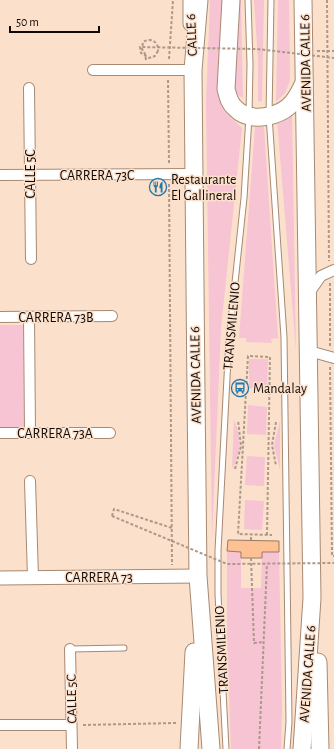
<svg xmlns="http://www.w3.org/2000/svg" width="334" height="749" font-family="'Alegreya Sans',sans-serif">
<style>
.green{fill:#f6c4d3}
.building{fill:#fdc193;stroke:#997b64}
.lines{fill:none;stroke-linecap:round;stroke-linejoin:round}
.service-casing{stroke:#a88972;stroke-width:7}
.minor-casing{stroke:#a88972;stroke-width:12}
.tertiary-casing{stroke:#a88972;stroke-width:15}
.trunk-casing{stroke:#a88972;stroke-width:19}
.path{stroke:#ad9889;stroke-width:2;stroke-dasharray:3 2;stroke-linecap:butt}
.service{stroke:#fff;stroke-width:5}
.minor{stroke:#fff;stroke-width:10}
.tertiary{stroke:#fff;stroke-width:13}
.trunk{stroke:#fff;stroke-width:17}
.path-bridge{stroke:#ad9889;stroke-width:2;stroke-dasharray:3 2;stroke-linecap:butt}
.labels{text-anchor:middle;stroke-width:3;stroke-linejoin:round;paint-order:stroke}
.street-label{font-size:14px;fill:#130903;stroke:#fbe0cc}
.poi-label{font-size:14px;fill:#130903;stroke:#fbe0cc;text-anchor:start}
</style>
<rect width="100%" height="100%" fill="#fbe0cc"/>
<g class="green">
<polygon points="210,0 224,0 222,103 228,115 242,128 221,328 212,537 206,103"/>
<polygon points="237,0 241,0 243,98 238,95 233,85"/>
<polygon points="254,0 264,0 262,101 258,102 258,61"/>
<polygon points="278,0 289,0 290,81 285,93 276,102"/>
<polygon points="292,112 296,351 277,120"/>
<polygon points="255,127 264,127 278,338 271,339 272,343 246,342 246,338 239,338"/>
<polygon points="0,325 23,325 24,428 0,428"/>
<polygon points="249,359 268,359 267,388 249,388"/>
<polygon points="248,405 267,407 266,435 247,434"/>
<path d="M234 420C242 437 241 452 232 469Z"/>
<polygon points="280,421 280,470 274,445"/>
<polygon points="247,456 265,457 264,486 245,485"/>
<polygon points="245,500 264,501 262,530 244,529"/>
<polygon points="234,546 241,547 241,588 261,588 262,548 272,548 272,552 279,552 282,709 281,749 231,749 227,638 227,551 234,551"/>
</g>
<polygon class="building" points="228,540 279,541 279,552 262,552 262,558 241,558 241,552 227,551"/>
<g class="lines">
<g class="service-casing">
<g id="service">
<polyline points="271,0 269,116 284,337 289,722 287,749"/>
<polyline points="70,649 124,648"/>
<polyline points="226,749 218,594 218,551 229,339 244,198 249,116 250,64 248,0"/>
</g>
</g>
<g class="minor-casing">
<g id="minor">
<polyline points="93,70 193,70"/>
<polyline points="29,88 31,259"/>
<polyline points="0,175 194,174"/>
<polyline points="309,293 321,276 334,270"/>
<polyline points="0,317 112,316"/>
<polyline points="29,317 30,433"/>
<polyline points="309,351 334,358"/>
<polyline points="0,433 110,433"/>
<polyline points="30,481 33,577"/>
<polyline points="70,649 72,749"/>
<polyline points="0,725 71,725"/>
</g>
</g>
<g class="tertiary-casing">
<g id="tertiary">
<polyline points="190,0 190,24"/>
<polyline points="0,578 198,576"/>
</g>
</g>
<g class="trunk-casing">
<g id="trunk">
<polyline points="199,0 193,70 196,393 198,576 211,749"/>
<path d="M231 0 226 89C228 96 229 103 235 108 250 124 281 117 293 102 298 96 301 89 304 83"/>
<polyline points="318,662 320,749"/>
<polyline points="189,749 194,652"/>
<polyline points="302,749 312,598 303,0"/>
</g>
</g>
<g class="path">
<polyline points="327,0 329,261"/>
<polyline points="317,51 334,51"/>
<polyline points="169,59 173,0"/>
<path d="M146 60 145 54 142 49 143 42C151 37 159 42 158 51"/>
<polyline points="168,80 169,163"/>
<polyline points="169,184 172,565"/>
<polyline points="330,283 330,347"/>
<polyline points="330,367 332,556 334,556"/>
<polyline points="276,422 272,445 276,466"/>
<polyline points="235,469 241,446 238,420"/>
<polyline points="112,516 114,509 172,528"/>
<polyline points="267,535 270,357 248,356 238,534 272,535"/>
<polyline points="251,540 251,534"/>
<polyline points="251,558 254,643 263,642"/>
<polyline points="83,725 176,723"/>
<polyline points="259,749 267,564"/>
</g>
<use href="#service" class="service"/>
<use href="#minor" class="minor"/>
<use href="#tertiary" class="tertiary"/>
<use href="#trunk" class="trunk"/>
<g class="path-bridge">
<polyline points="158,51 155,56 149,58 141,53 140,47 257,49 334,58"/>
<polyline points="112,516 227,564 334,563"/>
</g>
</g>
<defs>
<g id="restaurant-ring" transform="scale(0.9)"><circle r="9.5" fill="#fbe0cc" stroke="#2379a9" stroke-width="1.5"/><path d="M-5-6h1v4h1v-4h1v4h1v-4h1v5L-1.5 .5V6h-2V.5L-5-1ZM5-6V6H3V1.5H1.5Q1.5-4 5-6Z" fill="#2379a9"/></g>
<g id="bus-ring" transform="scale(0.9)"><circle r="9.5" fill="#fbe0cc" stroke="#2379a9" stroke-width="1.5"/><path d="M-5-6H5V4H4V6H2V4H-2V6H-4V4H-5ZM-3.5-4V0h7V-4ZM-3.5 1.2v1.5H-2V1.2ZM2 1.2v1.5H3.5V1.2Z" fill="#2379a9"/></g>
</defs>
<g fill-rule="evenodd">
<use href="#restaurant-ring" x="158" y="187"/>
<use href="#bus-ring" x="240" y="388"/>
</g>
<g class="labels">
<g class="street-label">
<text transform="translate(191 35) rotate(-93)" y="5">CALLE 6</text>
<text transform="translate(305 63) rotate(-91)" y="5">AVENIDA CALLE 6</text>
<text transform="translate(30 174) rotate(-90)" y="5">CALLE 5C</text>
<text x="97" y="180">CARRERA 73C</text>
<text x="56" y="322">CARRERA 73B</text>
<text transform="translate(231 326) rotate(-85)" y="5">TRANSMILENIO</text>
<text transform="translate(195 375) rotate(-91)" y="5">AVENIDA CALLE 6</text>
<text x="55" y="438">CARRERA 73A</text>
<text x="99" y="582">CARRERA 73</text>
<text transform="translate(221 650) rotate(-93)" y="5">TRANSMILENIO</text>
<text transform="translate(307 674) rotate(-86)" y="5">AVENIDA CALLE 6</text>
<text transform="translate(71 699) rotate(-91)" y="5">CALLE 5C</text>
</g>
<g class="poi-label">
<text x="171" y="184">Restaurante<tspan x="171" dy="16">El Gallineral</tspan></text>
<text x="253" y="393">Mandalay</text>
</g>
</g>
<path d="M10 26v6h89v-6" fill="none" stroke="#130903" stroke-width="2"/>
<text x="16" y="26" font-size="12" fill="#130903" stroke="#fbe0cc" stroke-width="3" paint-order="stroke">50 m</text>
</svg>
